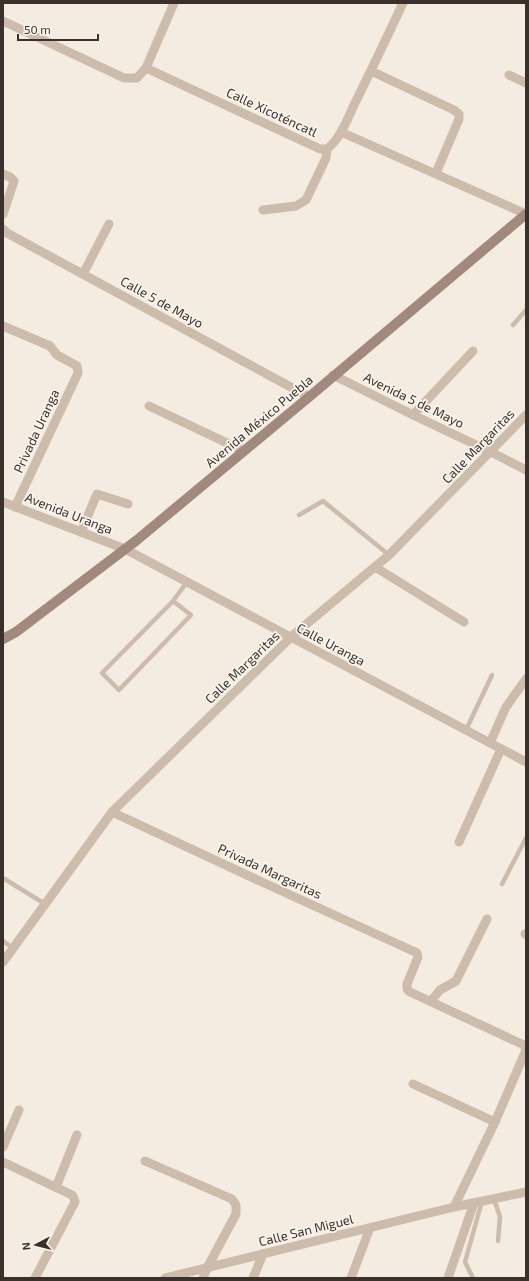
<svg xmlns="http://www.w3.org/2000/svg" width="529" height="1281" font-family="'Exo 2',sans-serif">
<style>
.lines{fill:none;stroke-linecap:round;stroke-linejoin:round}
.lane{stroke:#cdbbac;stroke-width:4.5}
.street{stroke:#cdbbac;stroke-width:9}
.secondary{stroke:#a18a7d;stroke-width:10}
.labels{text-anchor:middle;stroke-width:3.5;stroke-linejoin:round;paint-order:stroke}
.street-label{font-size:13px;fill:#3b302b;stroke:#fbf5ee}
</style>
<rect width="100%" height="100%" fill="#f4ebe1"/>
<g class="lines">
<g class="lane">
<polyline points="513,325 526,310"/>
<polyline points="299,515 323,501 389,555"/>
<polyline points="173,601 191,615 119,690 102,673 173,601 187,582"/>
<polyline points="466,730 492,675"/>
<polyline points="3,878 45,904"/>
<polyline points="502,884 526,838"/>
<polyline points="3,941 13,948"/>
<polyline points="494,1199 500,1217 498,1241"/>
<polyline points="473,1278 465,1262 482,1201"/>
</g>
<g class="street">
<polyline points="3,21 124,78 137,78 146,68 174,3"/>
<path d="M146 68 320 149H327C340 139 347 120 354 105 371 71 387 37 403 3"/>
<polyline points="371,71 454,110 459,114 459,119 436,173"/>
<polyline points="509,75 526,83"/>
<polyline points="341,132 526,214"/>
<polyline points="3,174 10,177 14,181 3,214"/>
<polyline points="263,210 296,206 306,200 326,158 327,149"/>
<polyline points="3,229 7,233 309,397"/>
<polyline points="83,274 109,224"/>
<polyline points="3,326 50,346 57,355 77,366 78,373 15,507"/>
<polyline points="333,375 413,415 491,452 526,470"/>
<polyline points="149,406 244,451"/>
<polyline points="413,415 473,351"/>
<polyline points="3,502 125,549 526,762"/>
<polyline points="81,532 97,494 128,504"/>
<polyline points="375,567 464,622"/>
<polyline points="490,743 506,707 526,679"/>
<polyline points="112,812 262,882 413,951 417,953 418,957 407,984 407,989 410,992 526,1046"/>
<polyline points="459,842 501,749"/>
<polyline points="525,934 526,934"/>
<polyline points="3,962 112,812 291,637 389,555 526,415"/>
<polyline points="431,1001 440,990 456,981 487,919"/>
<polyline points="413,1084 495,1122"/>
<polyline points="3,1147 19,1110"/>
<polyline points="145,1161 232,1199 236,1205 236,1214 207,1268 203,1278"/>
<polyline points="3,1162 72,1195 74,1198 75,1202 35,1278"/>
<polyline points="56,1187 77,1135"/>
<polyline points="454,1207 495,1122 526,1050"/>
<polyline points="165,1278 454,1207 526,1192"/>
<polyline points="253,1278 263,1254"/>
<polyline points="351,1278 370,1228"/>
<polyline points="448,1278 474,1203"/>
</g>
<polyline class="secondary" points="3,639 16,632 137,540 309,397 526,214"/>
</g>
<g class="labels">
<g class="street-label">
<text transform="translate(272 112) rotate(25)" y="5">Calle Xicoténcatl</text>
<text transform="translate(162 302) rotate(29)" y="5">Calle 5 de Mayo</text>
<text transform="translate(414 400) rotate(26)" y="5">Avenida 5 de Mayo</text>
<text transform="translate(259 421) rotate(-40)" y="5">Avenida México Puebla</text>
<text transform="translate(36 431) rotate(-65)" y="5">Privada Uranga</text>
<text transform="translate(478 446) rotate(-46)" y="5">Calle Margaritas</text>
<text transform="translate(69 513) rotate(21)" y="5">Avenida Uranga</text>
<text transform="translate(331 644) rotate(28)" y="5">Calle Uranga</text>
<text transform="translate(242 667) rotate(-44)" y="5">Calle Margaritas</text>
<text transform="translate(270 871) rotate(25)" y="5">Privada Margaritas</text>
<text transform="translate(306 1230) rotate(-14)" y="5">Calle San Miguel</text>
</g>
</g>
<rect width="529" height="1281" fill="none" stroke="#3b302b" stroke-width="8"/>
<g transform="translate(36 1245) rotate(263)" stroke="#fbf5ee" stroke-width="3" paint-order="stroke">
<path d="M0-3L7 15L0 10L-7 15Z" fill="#3b302b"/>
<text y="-6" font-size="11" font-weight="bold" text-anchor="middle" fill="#3b302b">N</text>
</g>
<path d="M18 34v6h80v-6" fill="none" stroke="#3b302b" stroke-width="2"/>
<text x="24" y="34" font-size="12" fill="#3b302b" stroke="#fbf5ee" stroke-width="3" paint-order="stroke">50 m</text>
</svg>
